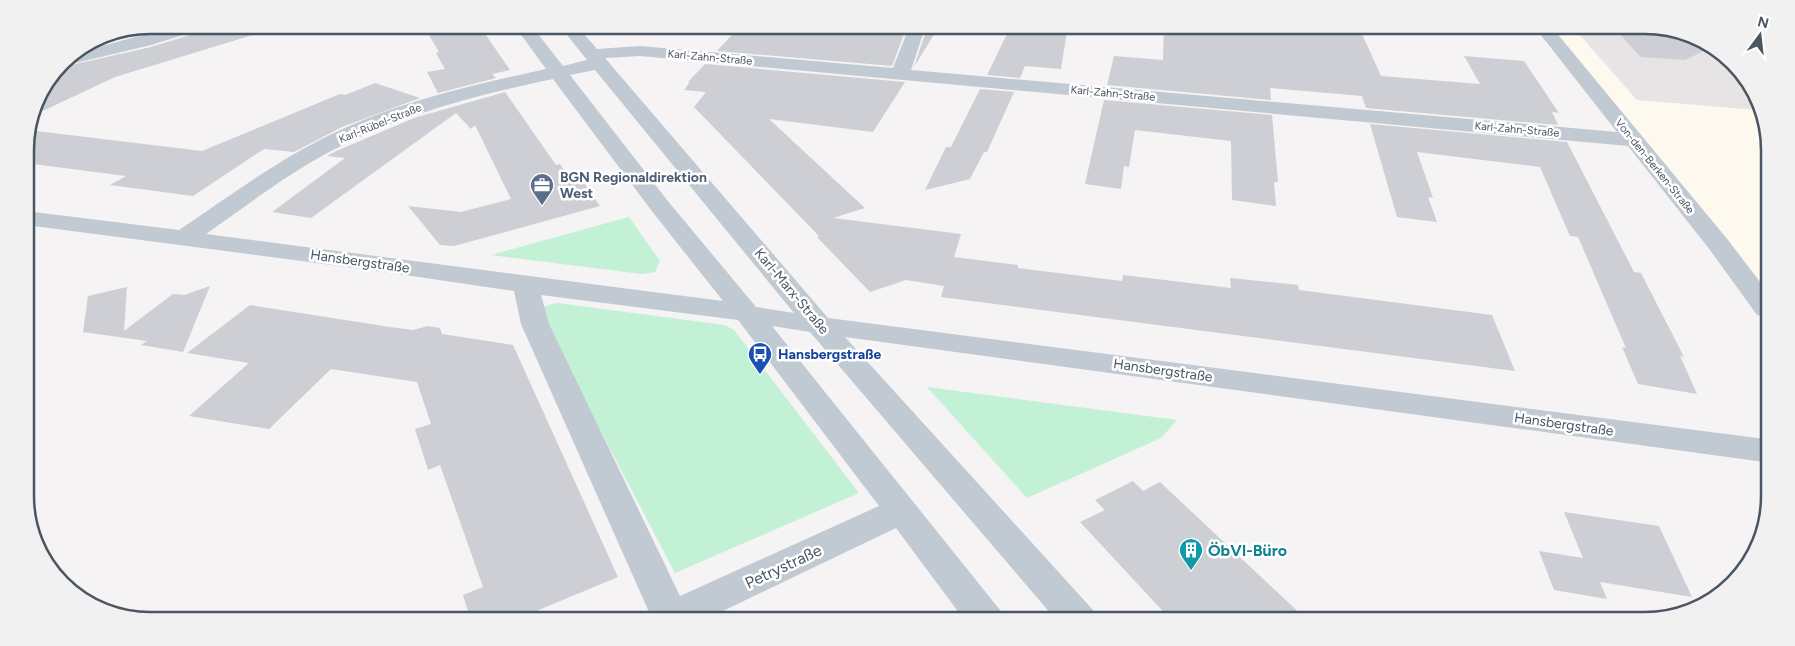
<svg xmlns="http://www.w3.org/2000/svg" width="1795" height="646" font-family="Figtree,sans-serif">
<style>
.commercial{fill:#fdf9ef}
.education{fill:#e6e4e5}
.green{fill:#c3f1d5}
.building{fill:#cdcfd5}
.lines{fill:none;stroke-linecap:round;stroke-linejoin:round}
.minor{fill:#c1cad2;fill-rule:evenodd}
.labels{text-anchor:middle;stroke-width:5;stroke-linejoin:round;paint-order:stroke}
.far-street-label{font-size:11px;fill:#4a5661;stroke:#fff}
.service-label{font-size:14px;font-weight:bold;fill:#4e5e75;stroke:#fff;text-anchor:start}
.street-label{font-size:14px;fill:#4a5661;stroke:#fff}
.transit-label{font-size:14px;font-weight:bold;fill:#164399;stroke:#fff;text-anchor:start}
.near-culture-label{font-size:16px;font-weight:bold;fill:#0d838f;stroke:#fff;text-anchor:start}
.near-street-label{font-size:16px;fill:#4a5661;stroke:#fff}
.rim{fill:none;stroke:#4a5661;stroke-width:2.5}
</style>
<rect width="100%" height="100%" fill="#f5f3f3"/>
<polygon class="commercial" points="1551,25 1646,25 1685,32 1739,68 1769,133 1767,293"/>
<polygon class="education" points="1571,25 1646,25 1685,32 1739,68 1758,110 1637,100"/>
<g class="green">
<polygon points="629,217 660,261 655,272 642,274 491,255"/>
<polygon points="557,303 725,325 734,330 859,493 675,573 539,313 545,306"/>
<polygon points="927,387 1177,420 1161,438 1027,498"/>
</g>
<g class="building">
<polygon points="149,25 171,25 74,52 102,34"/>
<polygon points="206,25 265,25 266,31 115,77 32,116 38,94 58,68 151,47 203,31"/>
<polygon points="423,25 479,25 510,70 492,74 496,78 438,93 427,72 445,69 436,53 439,52"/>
<polygon points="741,25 859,35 864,25 907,26 892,66 717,51"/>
<polygon points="1022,25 1068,25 1061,69 1025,66 1020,78 987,75 1008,32 1021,33"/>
<polygon points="1164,25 1358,25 1381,76 1480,84 1464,56 1524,61 1559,113 1552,112 1558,125 1366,108 1362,96 1270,88 1271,100 1107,85 1114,56 1163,60"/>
<polygon points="1611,25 1646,25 1685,32 1710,48 1685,60 1641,57"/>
<polygon points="927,28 938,28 914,67"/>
<polygon points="705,64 905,82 873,132 769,119 865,208 833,218 961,234 954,257 1018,265 1018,268 1122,281 1123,275 1231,288 1230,278 1298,285 1299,290 1492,315 1515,371 941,297 944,286 906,280 870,292 817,237 819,236 694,107 706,92 684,90 690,82 688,82"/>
<polygon points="375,83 420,98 342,127 294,152 264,149 193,196 110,185 126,176 33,164 25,157 25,141 28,130 202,151 340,94 345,95"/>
<polygon points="980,89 1014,92 987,152 984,152 970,179 925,190 946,147 951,147"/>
<polygon points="505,92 556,165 560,164 572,182 582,180 600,206 454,246 440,245 408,206 461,212 511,199 475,125 471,129 456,113 311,218 272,212 345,158 327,156 334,152 414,118"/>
<polygon points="1104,100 1272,115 1278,182 1274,182 1276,206 1232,200 1231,141 1135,130 1129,167 1124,166 1121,189 1085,184"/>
<polygon points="1370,124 1567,142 1634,272 1641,273 1684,357 1680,356 1697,394 1638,384 1622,347 1626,348 1578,237 1570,236 1540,167 1417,152 1433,198 1428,197 1437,222 1397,217"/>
<polygon points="210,286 183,352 141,345 147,341 83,332 88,296 127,287 124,331 173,294 184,295"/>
<polygon points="250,305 390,327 413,330 428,326 440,328 442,334 513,345 618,577 522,617 520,611 497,621 471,621 463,595 483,587 440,465 428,470 415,429 431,424 417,382 331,369 269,429 189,416 249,363 187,353"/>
<polygon points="1133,481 1143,491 1160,482 1308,621 1172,621 1080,522 1105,510 1095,500"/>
<polygon points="1564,512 1659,526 1692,597 1600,582 1607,599 1554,590 1539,551 1583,558"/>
</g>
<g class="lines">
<g class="minor">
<polygon points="178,25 204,25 202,29 151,45 59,67 70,55"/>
<path d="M514 25H531L563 66 587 60 559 25H576L597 49 640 46 893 68 910 25H926L911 70 1617 132 1533 25H1550L1728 240 1767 291 1766 317 1757 315 1710 250 1628 146 640 56 605 58 828 318 1765 439 1764 462 845 337 1093 610 1099 621H1057L810 332 772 326 1000 610 1006 621H965L896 528 702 621H645L649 612 521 324 514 291 385 272 26 225V211L179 230C224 200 268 167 316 142 387 104 468 86 546 69ZM595 70 794 313 756 307 667 200 570 75ZM553 79 651 210 723 301 206 234C248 205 288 173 333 150 403 114 477 95 553 79ZM541 295 738 320 879 506 680 596 549 324Z"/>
</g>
</g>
<defs>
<g id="office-pin" transform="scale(1.25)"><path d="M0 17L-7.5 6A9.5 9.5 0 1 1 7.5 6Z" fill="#5c6f8a" stroke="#fff"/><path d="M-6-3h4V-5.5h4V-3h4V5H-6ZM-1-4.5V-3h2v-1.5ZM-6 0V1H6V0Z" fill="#fff"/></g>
<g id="bus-pin" transform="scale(1.25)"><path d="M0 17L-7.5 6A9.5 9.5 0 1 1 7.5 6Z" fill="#1a4fb4" stroke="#fff"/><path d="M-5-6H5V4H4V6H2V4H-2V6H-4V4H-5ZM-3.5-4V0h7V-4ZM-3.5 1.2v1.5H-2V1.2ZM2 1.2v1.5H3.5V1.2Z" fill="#fff"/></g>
<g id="building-pin" transform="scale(1.25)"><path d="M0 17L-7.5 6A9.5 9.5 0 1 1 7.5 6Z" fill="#0f9aa8" stroke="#fff"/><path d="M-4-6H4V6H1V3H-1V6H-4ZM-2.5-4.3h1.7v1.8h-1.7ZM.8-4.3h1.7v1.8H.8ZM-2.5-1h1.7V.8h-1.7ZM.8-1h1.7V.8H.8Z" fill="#fff"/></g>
</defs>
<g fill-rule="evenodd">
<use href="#office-pin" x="542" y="185"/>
<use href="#bus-pin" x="760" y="354"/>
<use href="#building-pin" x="1191" y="550"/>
</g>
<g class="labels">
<g class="far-street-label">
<text transform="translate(710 57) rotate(5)" y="4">Karl-Zahn-Straße</text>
<text transform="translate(1113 93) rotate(5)" y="4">Karl-Zahn-Straße</text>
<text transform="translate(380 123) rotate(-22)" y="4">Karl-Rübel-Straße</text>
<text transform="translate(1517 129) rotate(5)" y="4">Karl-Zahn-Straße</text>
<text transform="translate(1655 166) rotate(51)" y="4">Von-den-Berken-Straße</text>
</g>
<g class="service-label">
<text x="560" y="182">BGN Regionaldirektion<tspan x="560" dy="16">West</tspan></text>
</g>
<g class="street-label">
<text transform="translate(360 261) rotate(8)" y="5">Hansbergstraße</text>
<text transform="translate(792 291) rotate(50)" y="5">Karl-Marx-Straße</text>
<text transform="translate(1163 370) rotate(8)" y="5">Hansbergstraße</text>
<text transform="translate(1564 424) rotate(8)" y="5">Hansbergstraße</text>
</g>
<g class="transit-label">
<text x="778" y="359">Hansbergstraße</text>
</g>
<g class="near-culture-label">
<text x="1208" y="556">ÖbVI-Büro</text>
</g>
<g class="near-street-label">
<text transform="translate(783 566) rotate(-25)" y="6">Petrystraße</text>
</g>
</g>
<path d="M0 0H1795V646H0ZM150 34H1645A116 116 0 0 1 1761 150V496A116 116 0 0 1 1645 612H150A116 116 0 0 1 34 496V150A116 116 0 0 1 150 34Z" fill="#f1f1f2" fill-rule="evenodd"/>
<path class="rim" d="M150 34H1645A116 116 0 0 1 1761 150V496A116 116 0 0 1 1645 612H150A116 116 0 0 1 34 496V150A116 116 0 0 1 150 34Z"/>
<g transform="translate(1760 35) rotate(15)" stroke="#ffffff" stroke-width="4" paint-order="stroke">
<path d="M0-4L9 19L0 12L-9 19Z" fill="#4a5661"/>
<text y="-8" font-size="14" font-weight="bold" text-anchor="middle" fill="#4a5661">N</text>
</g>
</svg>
